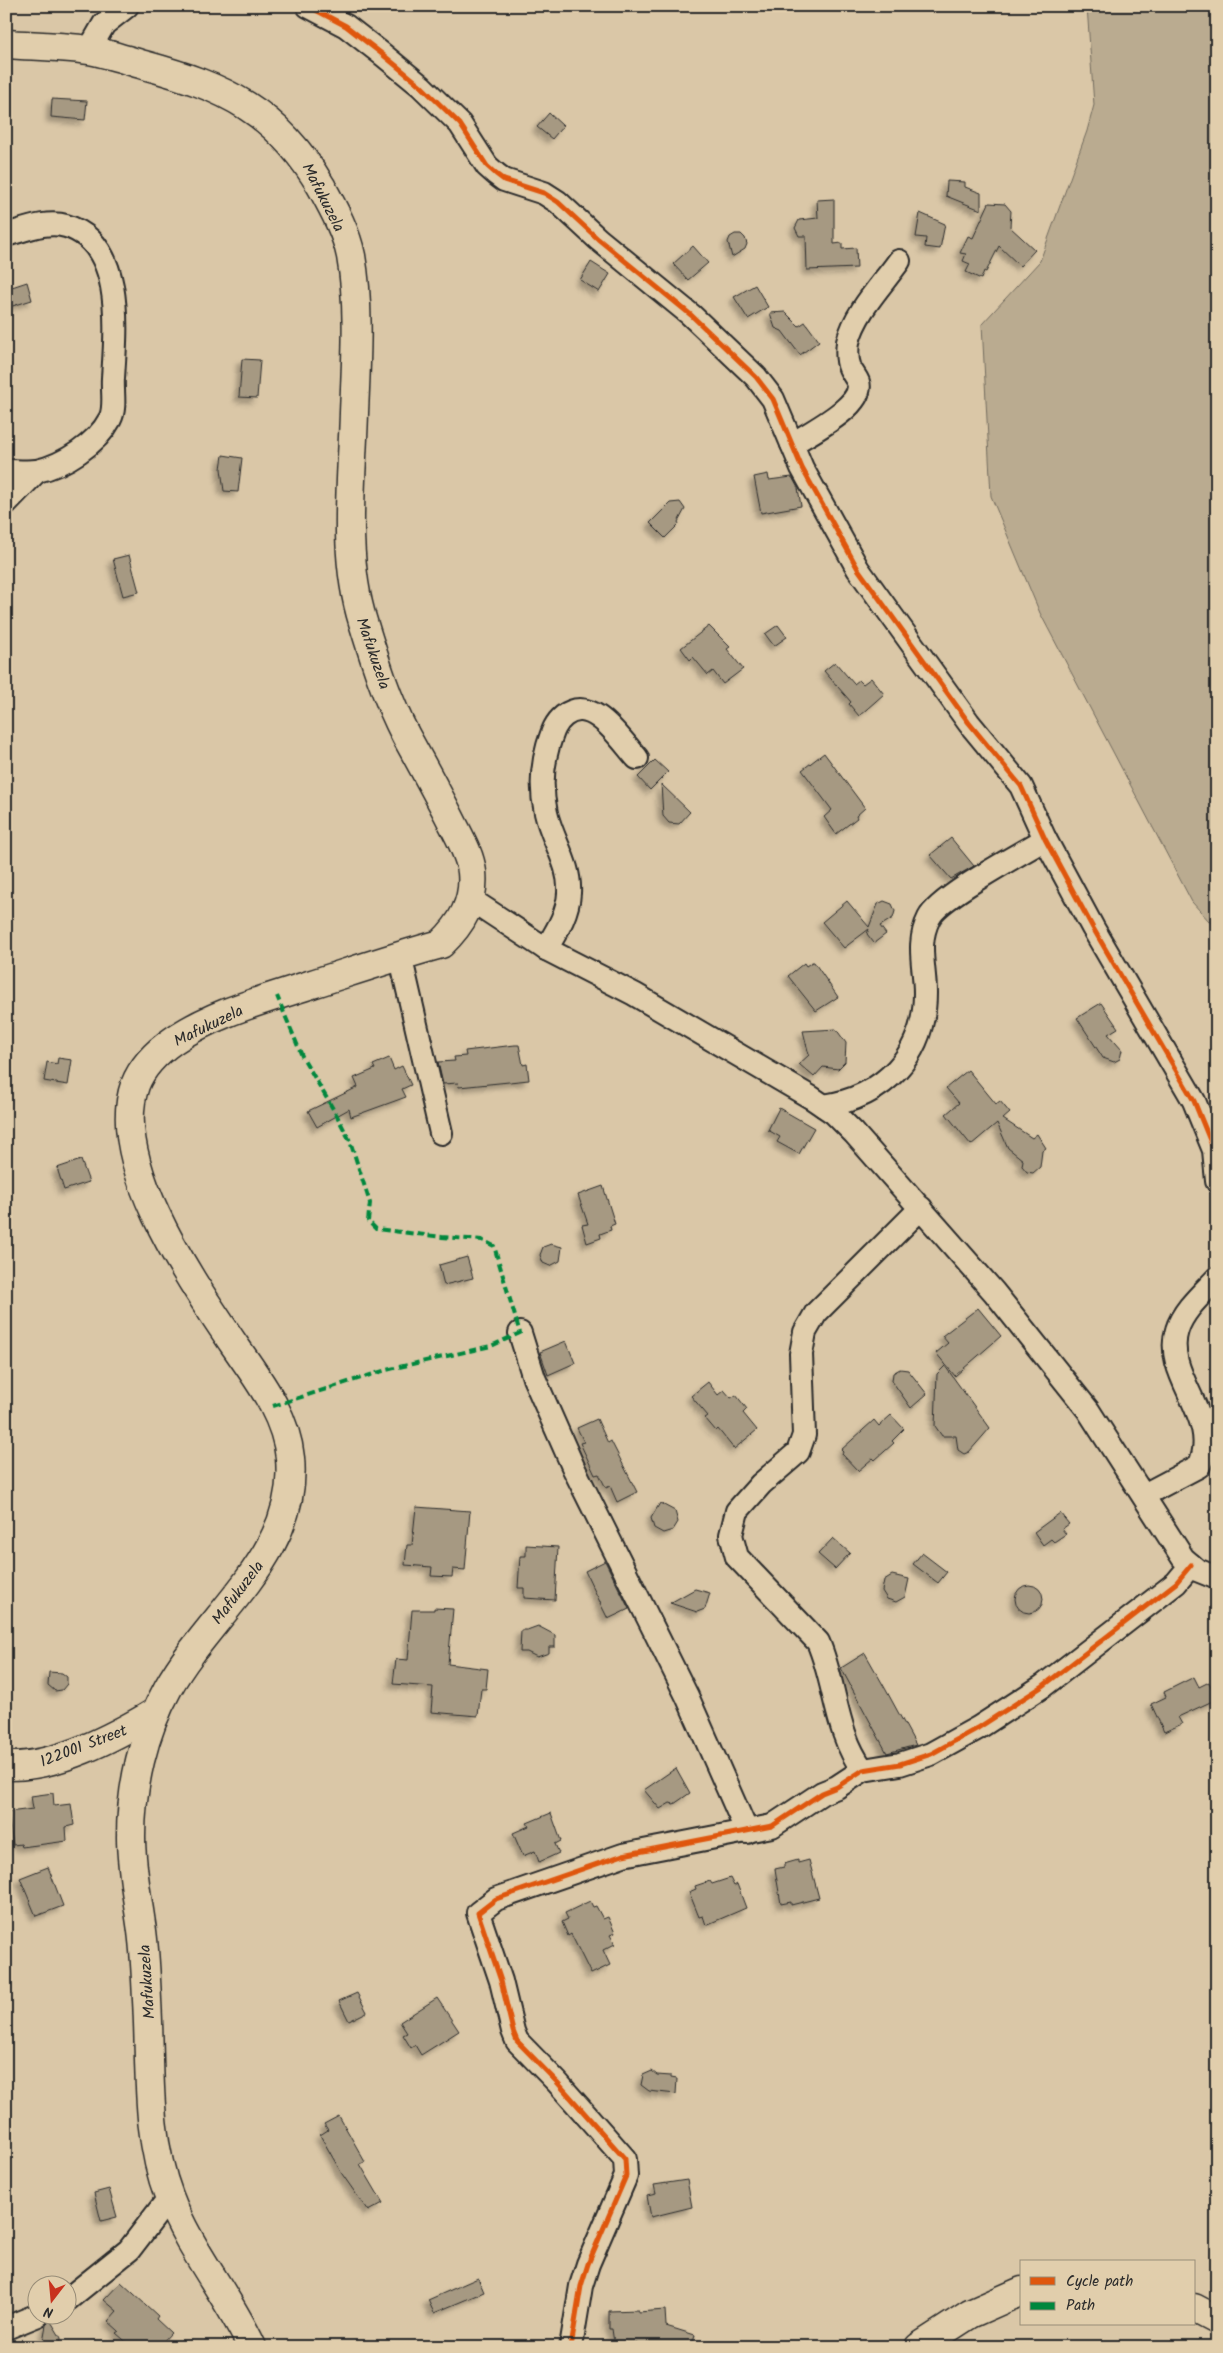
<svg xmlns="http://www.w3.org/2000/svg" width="1223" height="2353" font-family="Kalam,sans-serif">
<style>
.green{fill:#baab90;stroke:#726b5e}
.building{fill:#a69982;stroke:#2b2b2b;filter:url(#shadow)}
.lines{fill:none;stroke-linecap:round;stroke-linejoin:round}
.minor-casing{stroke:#2b2b2b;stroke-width:26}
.tertiary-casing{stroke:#2b2b2b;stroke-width:31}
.secondary-casing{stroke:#2b2b2b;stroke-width:31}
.minor{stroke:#e1ceac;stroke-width:22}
.tertiary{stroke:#e1ceac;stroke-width:28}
.secondary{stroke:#e1ceac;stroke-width:28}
.quiet{stroke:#00873e;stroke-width:4;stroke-dasharray:8 4;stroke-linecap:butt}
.cycleway-casing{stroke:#e1ceac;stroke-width:8}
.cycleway{stroke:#df570e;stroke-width:5}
.labels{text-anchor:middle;stroke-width:4;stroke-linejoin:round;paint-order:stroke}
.street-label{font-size:16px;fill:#2b2b2b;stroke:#e1ceac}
</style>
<defs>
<filter id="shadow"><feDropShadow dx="-4.5" dy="4.5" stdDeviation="2.5" flood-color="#0004"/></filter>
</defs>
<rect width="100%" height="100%" fill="#dac7a7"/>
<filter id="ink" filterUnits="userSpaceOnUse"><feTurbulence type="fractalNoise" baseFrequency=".02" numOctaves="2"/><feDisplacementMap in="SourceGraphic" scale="10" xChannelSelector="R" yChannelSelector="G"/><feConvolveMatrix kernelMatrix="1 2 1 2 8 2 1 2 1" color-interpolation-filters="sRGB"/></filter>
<g filter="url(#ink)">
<polygon class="green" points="1087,6 1217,6 1217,930 1192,902 1040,613 991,496 982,324 1040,261 1087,131 1094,105"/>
<g class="building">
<polygon points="52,99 87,101 85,120 51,117"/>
<polygon points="549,113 563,126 552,139 537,127"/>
<polygon points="947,181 965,182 965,187 981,193 981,210 946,196"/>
<polygon points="834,199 834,244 842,243 842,249 856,248 857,268 807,270 806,236 799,236 795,228 799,220 818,218 817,200"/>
<polygon points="989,203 1005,204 1011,211 1010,227 1035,250 1020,266 999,246 986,272 984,271 981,279 966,272 970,264 963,261 966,254 960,253 968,236 973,238"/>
<polygon points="920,213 945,224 940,249 925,247 926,238 916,237"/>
<polygon points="735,234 741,234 745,238 747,244 745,249 732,257 728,242 730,237"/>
<polygon points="693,246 708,263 688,280 673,264"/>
<polygon points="591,262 610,274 599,292 580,280"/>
<polygon points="27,282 32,300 6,308 6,289"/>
<polygon points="755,285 768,307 748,319 734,297"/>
<polygon points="785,312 799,326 805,322 819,341 800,355 782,331 775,328 770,313"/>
<polygon points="242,359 260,360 257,398 239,397"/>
<polygon points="223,455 242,458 238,492 224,491 221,469"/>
<polygon points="768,474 769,480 792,477 798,488 801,506 761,513 754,477"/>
<polygon points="680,502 685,509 678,522 679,524 665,538 650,523 670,503"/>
<polygon points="129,555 139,592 123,596 113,559"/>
<polygon points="778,625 787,637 774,646 765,634"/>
<polygon points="709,626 730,647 727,649 743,669 723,684 713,671 708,675 693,657 690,660 681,648"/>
<polygon points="835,662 854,684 859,680 863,684 871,678 884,694 859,716 849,704 851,702 824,671"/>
<polygon points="824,753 865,808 856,816 857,818 836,834 824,817 832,810 802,770"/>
<polygon points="655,760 668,772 650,790 638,777"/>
<polygon points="661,784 690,812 679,824 669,823 663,816"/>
<polygon points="951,838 974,866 951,879 930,855"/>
<polygon points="847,901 869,927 878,904 884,901 892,904 895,911 893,918 880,926 886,934 874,943 867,934 869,929 844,948 822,922"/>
<polygon points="812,962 814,962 838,997 816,1011 788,976 804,963 806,966"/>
<polygon points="1101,1003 1118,1028 1108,1034 1122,1050 1120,1059 1114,1062 1103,1058 1077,1018"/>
<polygon points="836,1029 846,1043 845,1062 838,1069 823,1067 814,1077 799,1064 809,1055 803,1031"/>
<polygon points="515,1045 519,1045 523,1065 527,1064 529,1080 459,1087 458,1083 443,1084 438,1062 455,1061 454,1057 466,1056 465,1051"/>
<polygon points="58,1058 72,1060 68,1085 44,1081 47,1062 57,1064"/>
<polygon points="389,1058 394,1070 402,1066 411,1085 402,1089 406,1097 351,1117 349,1109 317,1127 308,1111 358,1087 354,1078 375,1069 373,1065"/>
<polygon points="968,1070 996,1104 1000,1101 1010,1113 1003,1119 1032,1138 1037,1134 1046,1148 1042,1151 1040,1167 1033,1173 1027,1172 1022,1166 1023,1160 1008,1148 997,1123 971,1145 946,1114 959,1103 946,1088"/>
<polygon points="779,1108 814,1128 799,1154 777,1142 780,1137 768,1130"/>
<polygon points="81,1160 89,1182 64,1190 57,1168"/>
<polygon points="603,1186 615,1224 610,1226 611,1230 600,1234 601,1238 587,1243 582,1225 588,1224 578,1195"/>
<polygon points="551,1244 562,1247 560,1261 550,1266 543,1263 540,1255 543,1247"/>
<polygon points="467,1257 473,1278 444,1285 439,1265"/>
<polygon points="978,1308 1001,1336 955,1376 936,1353 948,1343 942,1336"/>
<polygon points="566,1341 575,1363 548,1375 540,1352"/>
<polygon points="945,1366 990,1428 969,1452 964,1454 958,1450 956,1436 942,1436 935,1426 937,1374"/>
<polygon points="900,1369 908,1370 927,1394 911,1408 892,1381 893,1373"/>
<polygon points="708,1382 718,1395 724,1390 731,1398 736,1395 747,1409 743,1413 757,1430 734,1449 718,1429 716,1431 705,1418 708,1416 691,1396"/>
<polygon points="891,1415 904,1429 892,1441 894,1443 875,1460 873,1458 858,1471 842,1454 843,1452 841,1450 874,1420 879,1426"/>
<polygon points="597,1419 608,1443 611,1441 637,1492 617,1502 610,1486 606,1488 599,1474 595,1475 580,1443 584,1442 577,1428"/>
<polygon points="660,1503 675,1511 678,1522 673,1530 663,1533 654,1528 651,1518"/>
<polygon points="416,1507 470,1511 465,1570 453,1569 452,1577 431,1576 432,1567 405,1565 407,1545 412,1545"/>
<polygon points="1060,1513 1069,1524 1062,1529 1066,1534 1054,1542 1051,1539 1043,1545 1034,1532"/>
<polygon points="833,1538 850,1553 835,1569 818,1554"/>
<polygon points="526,1545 558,1547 555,1600 524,1598 524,1588 518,1588 520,1556 526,1556"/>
<polygon points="922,1553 947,1572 938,1583 913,1564"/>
<polygon points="605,1561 629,1609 608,1619 600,1603 602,1602 600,1602 585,1571"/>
<polygon points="892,1575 909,1579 905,1597 896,1602 887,1599 882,1591 884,1580"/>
<circle cx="1029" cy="1599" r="14"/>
<polygon points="695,1589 710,1593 705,1609 697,1612 670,1603"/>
<polygon points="434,1608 453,1609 448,1664 488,1669 486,1689 481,1689 478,1716 431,1712 433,1687 393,1684 396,1659 408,1660 412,1610 434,1610"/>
<polygon points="538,1626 555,1635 555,1647 549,1647 549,1653 537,1657 527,1652 520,1652 521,1630 527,1630"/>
<polygon points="865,1653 886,1690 916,1745 887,1753 841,1668"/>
<polygon points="49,1672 62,1673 67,1677 67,1684 62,1690 55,1691 48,1685"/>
<polygon points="1194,1677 1199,1687 1209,1682 1217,1699 1178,1717 1182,1724 1164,1732 1151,1704 1166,1697 1164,1692"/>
<polygon points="676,1768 690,1793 674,1804 670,1803 660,1809 644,1790"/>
<polygon points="53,1793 54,1806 71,1804 74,1825 66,1827 67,1841 22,1847 21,1844 13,1845 8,1812 33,1809 31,1796"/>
<polygon points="551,1813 561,1841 555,1844 559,1853 539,1862 535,1851 523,1856 513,1833 529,1826 527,1823"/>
<polygon points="798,1860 798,1863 809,1860 819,1898 791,1905 791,1902 781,1904 775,1869 784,1867 784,1864"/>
<polygon points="48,1867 63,1906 36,1916 20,1878"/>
<polygon points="730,1878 734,1886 737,1884 746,1908 706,1925 703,1916 699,1917 689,1892 696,1889 695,1886 710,1881 712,1884"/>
<polygon points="590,1901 593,1907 596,1906 603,1919 608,1917 615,1933 610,1935 615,1944 603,1950 610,1965 591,1974 571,1934 568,1936 562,1922 568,1919 565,1913"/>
<polygon points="357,1993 367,2012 349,2021 339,2001"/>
<polygon points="437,1998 459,2031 421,2055 415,2045 411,2048 403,2035 407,2033 400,2022"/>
<polygon points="652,2071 657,2075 671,2076 671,2078 677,2079 676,2094 649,2091 641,2085 643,2075"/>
<polygon points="339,2116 365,2162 360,2164 383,2203 368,2211 342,2174 320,2135 328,2130 324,2124"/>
<polygon points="687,2180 692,2207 651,2217 647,2196 656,2194 654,2185"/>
<polygon points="109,2189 117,2217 101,2221 94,2193"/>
<polygon points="478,2278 484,2292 434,2313 428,2300"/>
<polygon points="121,2282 158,2316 156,2319 171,2333 158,2347 132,2347 116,2333 119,2331 108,2321 117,2311 104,2300"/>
<polygon points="638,2310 638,2312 665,2310 666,2326 695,2335 692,2347 637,2347 637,2343 614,2343 612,2329 609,2329 609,2311"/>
<polygon points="50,2320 61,2338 60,2347 42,2347 46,2325"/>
</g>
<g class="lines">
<g class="minor-casing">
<g id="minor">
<polyline points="308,6 346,26 382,54 421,86 460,124 487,166 496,174 504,180 544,193 558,202 598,239 691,315 756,377 773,399 802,468 858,569 969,723 1021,786 1045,839 1093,928 1194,1101 1214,1150 1217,1181"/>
<polyline points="89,50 104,24 127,6"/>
<path d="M6 235C24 230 47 220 66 226 125 243 116 331 113 378 112 391 116 408 110 419 97 444 64 465 37 471 27 472 16 471 6 471"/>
<path d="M792 444C809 433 866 405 858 382 856 377 852 373 850 368 847 361 847 350 848 342 855 312 882 285 899 261"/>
<polyline points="6,503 37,471"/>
<polyline points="470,899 546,949 634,994 812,1098 834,1113 854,1133 994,1292 1088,1410 1183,1558 1197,1570 1217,1578"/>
<path d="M546 949C556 932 568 914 569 893 571 865 552 840 546 813 541 791 542 767 548 746 552 734 554 724 564 716 592 694 620 739 637 758"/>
<polyline points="400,955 441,1133"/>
<path d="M824 1106C884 1097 925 1055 925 993 925 966 916 944 929 918 940 896 1021 854 1045 839"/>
<polyline points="520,1333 534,1378 574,1469 687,1696 747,1832"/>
<path d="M1144 1495 1199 1466C1223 1419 1162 1376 1177 1330 1183 1310 1203 1293 1217 1278"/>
<path d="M863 1770C835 1733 836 1683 818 1642L737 1557 731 1535 737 1511 761 1484 798 1452 804 1435 801 1354 805 1332 816 1313 921 1208"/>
<polyline points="68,2299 129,2250 169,2198"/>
<polyline points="6,2328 38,2315"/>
<polyline points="571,2347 581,2286 588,2264 626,2176 625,2159 557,2082 517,2041 513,2031 501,1981 478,1913 496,1899 623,1855 772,1826 822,1793 837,1787 863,1770 900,1764 931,1754 978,1728 1043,1686 1176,1583 1191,1565"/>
</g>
</g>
<g class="tertiary-casing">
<path id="tertiary" d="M6 1766C56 1768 114 1737 156 1712"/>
</g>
<g class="secondary-casing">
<g id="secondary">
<path d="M6 44C33 46 61 46 88 50 107 53 126 60 144 65 225 87 277 111 321 186 333 208 346 231 351 256 360 307 356 361 354 413 352 481 342 555 363 622 375 661 387 700 406 736 422 765 438 794 453 824 460 838 470 855 472 872 475 902 462 924 441 944 397 956 353 971 309 985 264 1000 213 1013 174 1040 158 1051 142 1067 135 1085 108 1162 192 1282 233 1343 257 1378 286 1414 290 1458 299 1554 210 1612 168 1688 143 1733 131 1786 131 1837 131 1869 138 1900 142 1931 145 1954 146 1977 147 2000 151 2065 145 2134 169 2196 189 2250 228 2295 252 2347"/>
<polyline points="1194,2308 1217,2320"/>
<polyline points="919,2347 970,2314 1022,2291"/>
</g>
</g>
<use href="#minor" class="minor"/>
<use href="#tertiary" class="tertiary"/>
<use href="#secondary" class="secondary"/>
<polyline class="quiet" points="273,1406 386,1370 491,1346 520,1333 494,1246 482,1240 442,1237 376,1229 368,1221 370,1203 350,1141 336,1114 302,1056 277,996"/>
<g class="cycleway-casing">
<g id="cycleway">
<polyline points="308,6 346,26 382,54 421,86 460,124 487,166 496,174 504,180 544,193 558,202 598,239 691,315 756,377 773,399 802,468 858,569 969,723 1021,786 1045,839 1093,928 1194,1101 1214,1150 1217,1181"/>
<polyline points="571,2347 581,2286 588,2264 626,2176 625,2159 557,2082 517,2041 513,2031 501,1981 478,1913 496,1899 623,1855 772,1826 822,1793 837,1787 863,1770 900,1764 931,1754 978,1728 1043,1686 1176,1583 1191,1565"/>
</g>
</g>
<use href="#cycleway" class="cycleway"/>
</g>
</g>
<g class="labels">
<g class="street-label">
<text transform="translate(324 197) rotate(63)" y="6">Mafukuzela</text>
<text transform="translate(374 653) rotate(71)" y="6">Mafukuzela</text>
<text transform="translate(208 1025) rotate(-26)" y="6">Mafukuzela</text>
<text transform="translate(237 1592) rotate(-53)" y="6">Mafukuzela</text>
<text transform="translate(83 1745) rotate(-21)" y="6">122001 Street</text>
<text transform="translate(146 1982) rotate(-94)" y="6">Mafukuzela</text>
</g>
</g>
<rect width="1223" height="2353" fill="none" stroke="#e1ceac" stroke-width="25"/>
<rect x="12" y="12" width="1198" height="2328" fill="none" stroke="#2b2b2b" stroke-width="2" filter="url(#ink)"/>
<rect x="1020" y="2260" width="175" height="65" fill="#e1ceac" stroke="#988d78"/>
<rect x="1030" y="2277" width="25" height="8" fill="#df570e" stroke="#988d78"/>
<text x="1066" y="2286" font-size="15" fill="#2b2b2b">Cycle path</text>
<rect x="1030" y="2302" width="25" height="8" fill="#00873e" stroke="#988d78"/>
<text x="1066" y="2310" font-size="15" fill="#2b2b2b">Path</text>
<g transform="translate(52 2300) rotate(196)"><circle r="24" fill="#e1ceac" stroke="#988d78"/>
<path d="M0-4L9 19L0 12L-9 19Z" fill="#c8321e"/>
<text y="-8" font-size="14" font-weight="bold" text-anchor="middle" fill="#2b2b2b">N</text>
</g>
</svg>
